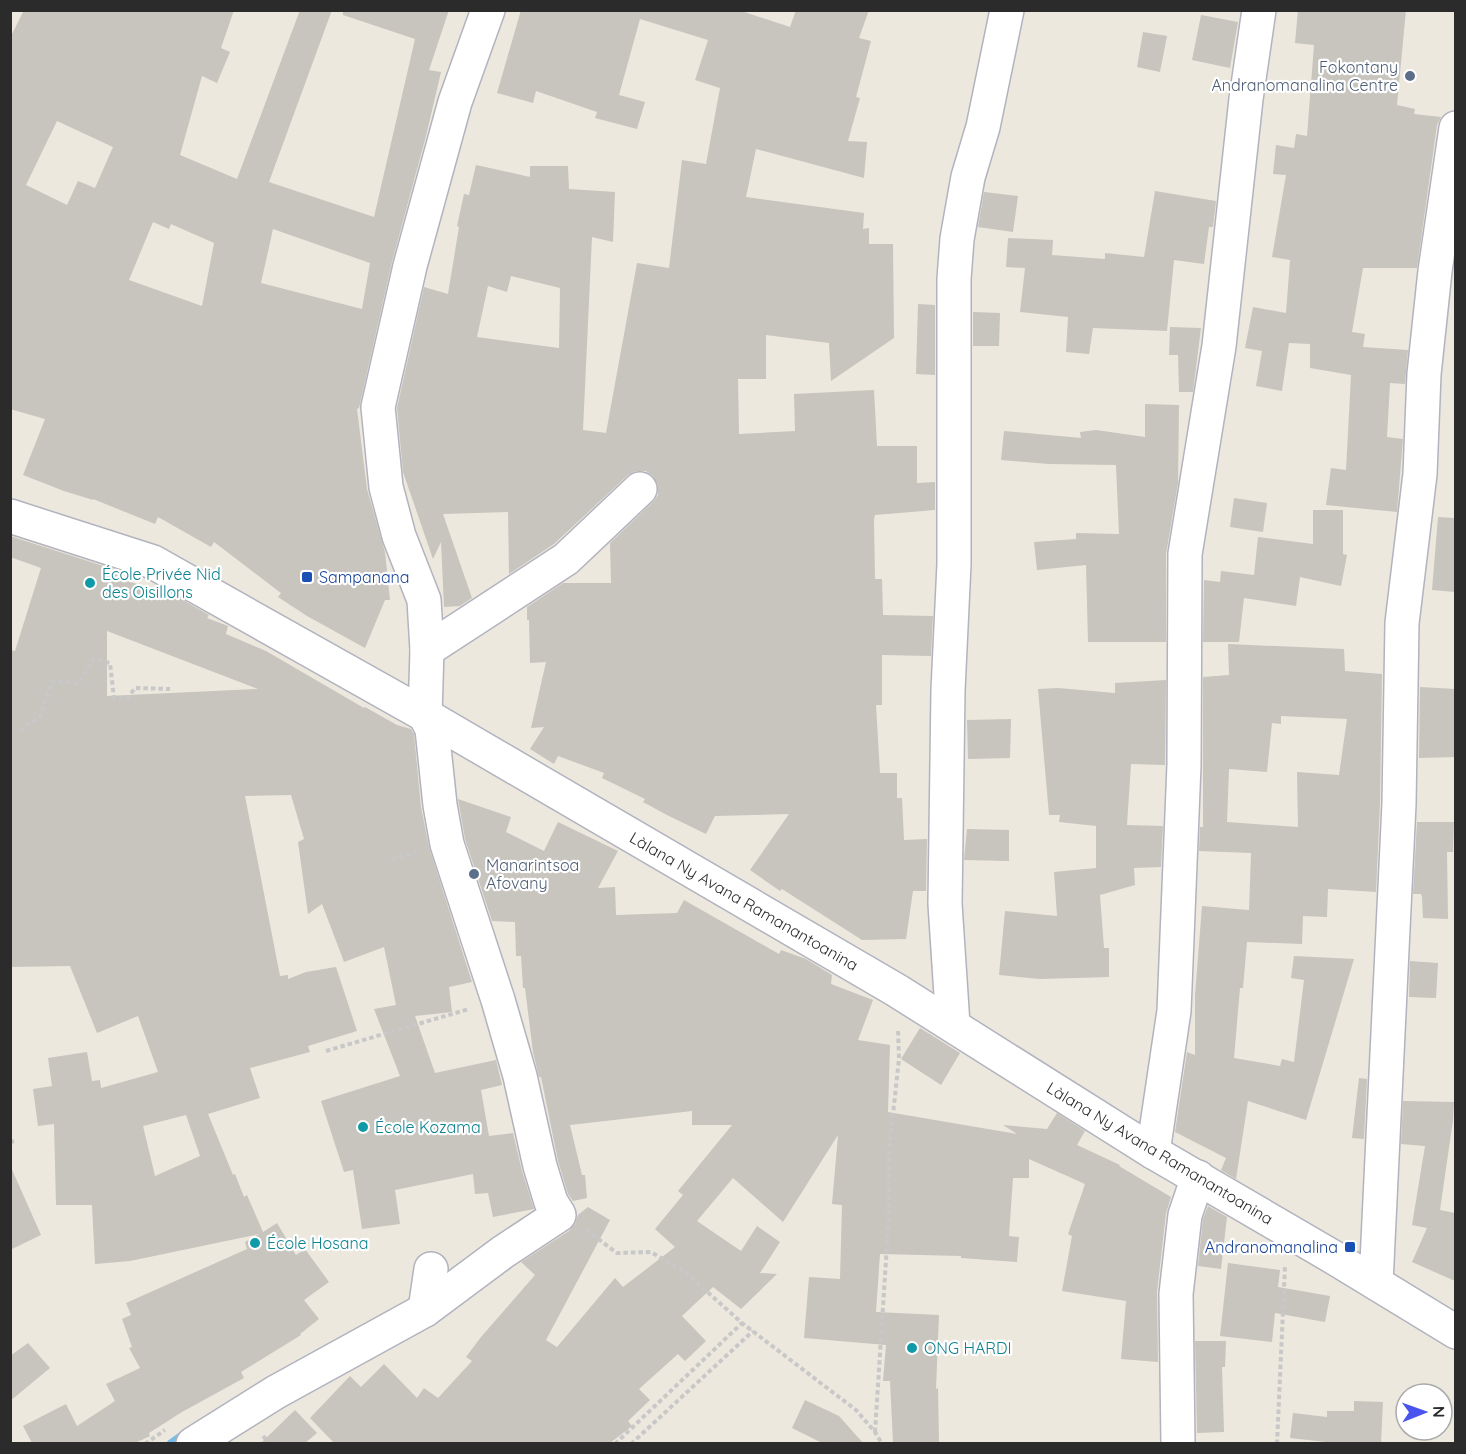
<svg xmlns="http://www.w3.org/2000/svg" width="1466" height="1454" font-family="Quicksand,sans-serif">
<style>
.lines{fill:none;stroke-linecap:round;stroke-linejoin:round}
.stream{stroke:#79bce7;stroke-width:9}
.building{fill:#c8c4be;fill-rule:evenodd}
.street-casing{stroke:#b2b3be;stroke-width:36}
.path{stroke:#c8c8c8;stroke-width:4;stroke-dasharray:4.5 3;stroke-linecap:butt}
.street{stroke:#fff;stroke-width:33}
.service-dot{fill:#5c6f8a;stroke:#fff;stroke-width:2}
.transit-dot{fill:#1a4fb4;stroke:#fff;stroke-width:2}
.culture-dot{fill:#0f9aa8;stroke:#fff;stroke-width:2}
.labels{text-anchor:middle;stroke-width:4.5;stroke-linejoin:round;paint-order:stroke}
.service-label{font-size:16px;fill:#4e5e75;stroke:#fff;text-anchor:end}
.culture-label{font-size:16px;fill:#0d838f;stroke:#fff;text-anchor:start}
.transit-label{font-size:16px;fill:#164399;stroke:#fff;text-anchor:start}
.street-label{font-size:16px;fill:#2b2b2b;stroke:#fff}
</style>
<rect width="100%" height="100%" fill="#ece8de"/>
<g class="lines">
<polyline class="stream" points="171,1444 188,1432"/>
</g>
<g class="building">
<path d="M24 10H234L221 48 230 52 217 83 202 76 180 155 237 179 300 10H332L269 182 374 217 415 39 343 15V10H449L429 70 441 72 426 136 392 262 359 408 357 409 367 489 385 552 390 600H385L365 648 307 616 278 597 281 593 214 542 211 547 158 517 155 524 93 499V500L64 491 23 475 45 419 10 409V38ZM57 121 113 147 95 188 78 181 67 205 26 185ZM153 222 169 229 171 224 214 243 202 306 129 280ZM273 229 370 263 362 309 261 283Z"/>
<path d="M521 10H738L790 27 796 10H869L859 38 871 41 856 97 860 98 848 141 867 142 864 178 756 149 746 197 864 213 863 229 869 228V244H893L894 338 831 381 829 343 766 335V379H738L739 434 795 431 794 394 874 390 877 446H917V483L935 482V510L875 515 874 520 875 579H882L883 615 933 616 931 656 882 655V705H876L880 773H897V798H902L904 840 927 839 926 891H913L906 939 862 940 782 889 780 891 750 870 789 814 715 816 706 834 667 815 643 802 645 799 602 778 604 773 558 756 554 764 530 749 544 727 531 728 546 662 530 663 529 620H527V607L563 583H611L610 543 653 502 658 495V485L653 476 646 471H636L628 475 554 544 509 574 508 512 443 514 472 598 460 606 444 607 441 542 433 559 403 472 397 408 424 287 448 294 459 227 457 226 464 194 469 195 476 165 530 177V166H568L569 189 615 192 613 242 592 237 583 430 606 433 637 263 669 268 682 160 706 164 720 88 695 80 708 40 640 19 619 95 645 102 637 129 595 118 597 112 536 91 533 103 497 93ZM511 276 560 288 559 348 477 337 488 286 507 292Z"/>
<polygon points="1298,10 1406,10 1397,105 1415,109 1414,114 1441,117 1437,125 1417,268 1363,268 1352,332 1365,334 1363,347 1408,350 1405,384 1390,383 1387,437 1403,439 1397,512 1326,505 1331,468 1346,470 1351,375 1310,368 1310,344 1289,343 1282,391 1256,386 1262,351 1245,348 1253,307 1286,313 1290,260 1272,257 1286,175 1273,174 1276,145 1294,148 1296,134 1307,136 1314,45 1295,43"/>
<polygon points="1201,15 1238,22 1230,68 1192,60"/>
<polygon points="1143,32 1167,36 1160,72 1137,67"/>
<polygon points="1155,191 1216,201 1213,227 1209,227 1204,264 1174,260 1167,331 1093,328 1089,354 1066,352 1068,317 1020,312 1025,268 1006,267 1008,238 1053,240 1052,255 1105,259 1105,253 1144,257"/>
<polygon points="984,192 1018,196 1013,232 978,227"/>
<polygon points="918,304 935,305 935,375 916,374"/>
<polygon points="973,312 1000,313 999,346 973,346"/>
<polygon points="1170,327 1201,328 1193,392 1179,392 1178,355 1169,355"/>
<polygon points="1145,404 1179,405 1178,483 1166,554 1166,642 1088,642 1086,565 1037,570 1034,542 1076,539 1076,533 1119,534 1116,465 1049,464 1001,460 1004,431 1081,438 1080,432 1096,430 1145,437"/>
<polygon points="1234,498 1267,503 1263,532 1230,527"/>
<polygon points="1313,510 1343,510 1343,554 1347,555 1341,586 1300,577 1296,606 1244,598 1239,642 1203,642 1204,580 1220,582 1221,571 1254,575 1258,537 1313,544"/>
<polygon points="1438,517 1455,518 1455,592 1432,590"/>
<path d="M10 536 119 571 117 577 167 595 176 596 209 615 207 618 228 626 226 634 266 651 364 708 365 707 397 725 411 729 414 734 421 807 429 847 472 982 449 987 452 1012 415 1016 435 1073 496 1060 502 1085 481 1090 489 1136 513 1133 522 1171 534 1209 493 1217 488 1193 475 1194 473 1174 395 1190 400 1224 362 1229 353 1170 344 1172 321 1101 400 1076 374 1009 396 1005 384 947 344 962 322 904 308 914 298 842 304 839 291 795 245 796 280 976 288 975V979L306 972 336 967 357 1031 308 1046 310 1052 250 1068 260 1098 208 1114 233 1175 235 1174 244 1197 247 1195 263 1232 277 1223 296 1255 305 1249 329 1282 304 1300 319 1319 300 1334 301 1335 241 1372 244 1378 182 1412 149 1433 150 1436 135 1443H32L23 1426 66 1404 77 1426 115 1401 106 1384 140 1368 129 1348 132 1347 122 1319 131 1315 126 1303 247 1249 245 1242 259 1234 130 1261 95 1264 92 1205H56L54 1124 38 1126 33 1089 52 1086 48 1058 87 1052 92 1081 100 1080 101 1088 158 1072 138 1016 97 1033 70 966 10 967 12 852H10V650L15 651 41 568 10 557ZM107 631 258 689 107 696ZM186 1115 200 1156 155 1176 143 1126Z"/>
<path d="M1228 644 1344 649 1345 671 1382 674 1380 803 1376 892 1328 889 1327 917 1303 916 1302 944 1247 942 1243 988H1240L1234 1058 1280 1066 1282 1059 1294 1062 1304 980 1291 978 1294 956 1354 959 1306 1120 1248 1101 1236 1179 1221 1170 1226 1158 1175 1132 1187 1052 1195 1055V995L1202 906 1249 910 1251 853 1199 851 1200 827H1203V677L1229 675ZM1281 716 1347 719 1339 775 1297 772 1298 827 1227 822 1229 769 1267 772 1272 723 1281 724Z"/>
<polygon points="1166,680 1165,765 1131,764 1127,825 1163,826 1161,867 1134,868 1135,885 1100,895 1104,948 1109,948 1109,977 1040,979 999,975 1005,911 1057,916 1054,872 1096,868 1096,826 1059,822 1060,815 1049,815 1038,689 1058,688 1115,693 1115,683"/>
<polygon points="1420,687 1455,689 1455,757 1419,758"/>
<polygon points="1011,719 1010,758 968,759 967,720"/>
<polygon points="458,799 511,817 506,832 544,851 558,822 618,851 598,888 615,887 616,915 677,913 684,900 779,954 781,950 806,959 832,975 831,984 873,1000 858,1040 890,1045 888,1112 1017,1134 1003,1125 1047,1129 1057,1113 1085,1131 1077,1145 1120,1165 1119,1166 1171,1197 1166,1213 1157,1292 1158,1362 1121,1359 1126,1301 1062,1291 1072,1236 1068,1234 1085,1184 1029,1159 1029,1178 1013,1178 1009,1236 1019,1237 1017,1262 961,1258 961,1256 880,1254 876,1312 939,1315 936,1389 938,1388 939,1443 893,1443 890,1381 883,1381 886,1345 804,1338 809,1277 840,1279 842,1205 832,1204 838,1135 783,1222 733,1178 697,1221 741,1251 757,1226 780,1242 760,1273 777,1274 741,1309 713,1287 682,1316 706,1341 685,1361 678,1354 639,1389 650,1400 628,1421 632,1426 610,1443 334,1443 310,1418 350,1376 361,1387 384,1364 417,1398 424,1388 438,1398 472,1361 466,1357 481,1337 535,1275 521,1262 569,1231 575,1224 578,1215 588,1207 610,1220 546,1340 557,1347 615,1278 623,1287 675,1247 655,1229 683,1195 678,1191 732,1125 692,1125 692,1111 570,1125 582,1175 585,1175 587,1198 573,1201 568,1194 558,1161 541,1077 539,1077 533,1052 525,988 523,988 521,956 516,956 515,922 492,921 465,839"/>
<polygon points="1417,822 1454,822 1453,852 1447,852 1448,919 1423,918 1422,897 1421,894 1413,894"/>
<polygon points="967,829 1009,830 1009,861 964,860"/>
<polygon points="1410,961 1438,963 1436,998 1409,997"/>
<polygon points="920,1028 960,1053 941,1085 901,1059"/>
<polygon points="1359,1078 1367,1079 1364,1139 1352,1138"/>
<polygon points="1403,1101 1454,1102 1453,1120 1440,1210 1455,1213 1455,1281 1412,1262 1427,1228 1412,1225 1425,1146 1401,1144"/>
<polygon points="10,1165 41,1235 10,1250"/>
<polygon points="1208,1206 1227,1217 1221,1269 1198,1266 1203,1219"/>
<polygon points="1228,1263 1280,1270 1278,1287 1330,1296 1325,1322 1275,1313 1272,1342 1220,1336"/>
<polygon points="1195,1341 1226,1341 1225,1367 1222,1367 1224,1432 1197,1433"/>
<polygon points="28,1343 50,1368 10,1401 10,1356"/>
<polygon points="805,1400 839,1416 863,1443 822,1443 792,1428"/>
<polygon points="1354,1401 1383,1402 1381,1443 1335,1443 1290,1438 1293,1413 1327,1417 1327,1411 1354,1411"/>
<polygon points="295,1410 317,1433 305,1443 261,1443"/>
</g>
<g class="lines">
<g class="street-casing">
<g id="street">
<polyline points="10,516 153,562 425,715 896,990 1153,1152 1333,1257 1456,1332"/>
<polyline points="427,650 566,559 640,489"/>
<polyline points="953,1025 945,904 948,690 954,564 954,279 957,239 968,177 983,127 1007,10"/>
<polyline points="1153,1152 1174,1011 1184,765 1185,554 1219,346 1246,99 1259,10"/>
<polyline points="1376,1283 1399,804 1402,623 1420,474 1424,374 1435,271 1456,128"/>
<polyline points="425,1310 431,1269"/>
<polyline points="193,1444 276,1392 425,1310 503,1252 559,1215 551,1202 540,1166 520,1076 498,1000 447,844 440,805 432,729 425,715 427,650 424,600 399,536 386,487 378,407 410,266 455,102 488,10"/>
<polyline points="1178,1444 1176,1294 1185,1215 1198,1177"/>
</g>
</g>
<g class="path">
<polyline points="20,730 40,717 52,682 79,683 94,659 110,663 114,698 128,698 135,688 170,689"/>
<polyline points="392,859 417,852"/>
<polyline points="326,1051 469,1009"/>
<polyline points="10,1142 14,1141"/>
<polyline points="586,1230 617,1253 651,1252 684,1271 742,1323 856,1410 875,1432 882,1444"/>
<polyline points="875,1432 889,1213 889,1151 899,1059 898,1029"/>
<polyline points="263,1436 270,1444"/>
<polyline points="145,1444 165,1430"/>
<polyline points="615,1444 742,1323"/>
<polyline points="631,1444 753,1331"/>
<polyline points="1277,1444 1285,1266"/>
</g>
<use href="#street" class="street"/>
</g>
<g class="service-dot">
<circle cx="1410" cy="76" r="6"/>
<circle cx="474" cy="874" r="6"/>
</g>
<g class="transit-dot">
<rect x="301" y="571" width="12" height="12" rx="3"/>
<rect x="1344" y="1241" width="12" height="12" rx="3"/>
</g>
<g class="culture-dot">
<circle cx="90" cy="583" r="6"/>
<circle cx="363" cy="1127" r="6"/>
<circle cx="255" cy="1243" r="6"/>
<circle cx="912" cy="1348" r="6"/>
</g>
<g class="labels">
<g class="service-label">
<text x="1398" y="73">Fokontany<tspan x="1398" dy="18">Andranomanalina Centre</tspan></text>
<text x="486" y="871" text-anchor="start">Manarintsoa<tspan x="486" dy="18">Afovany</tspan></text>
</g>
<g class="culture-label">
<text x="102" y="580">École Privée Nid<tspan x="102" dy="18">des Oisillons</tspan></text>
<text x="375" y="1133">École Kozama</text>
<text x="267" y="1249">École Hosana</text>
<text x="924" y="1354">ONG HARDI</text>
</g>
<g class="transit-label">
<text x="319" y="583">Sampanana</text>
<text x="1338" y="1253" text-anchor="end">Andranomanalina</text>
</g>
<g class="street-label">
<text transform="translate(744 901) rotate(30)" y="6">Làlana Ny Avana Ramanantoanina</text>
<text transform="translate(1160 1153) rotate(31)" y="6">Làlana Ny Avana Ramanantoanina</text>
</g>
</g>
<rect width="1466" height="1454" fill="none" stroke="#2b2b2b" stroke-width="24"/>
<g transform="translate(1424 1412) rotate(89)"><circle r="28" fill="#ffffff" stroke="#aaaaaa" stroke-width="1.5"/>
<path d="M0-4.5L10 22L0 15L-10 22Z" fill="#4954ee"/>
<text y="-9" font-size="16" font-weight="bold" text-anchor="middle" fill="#2b2b2b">N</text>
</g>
</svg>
